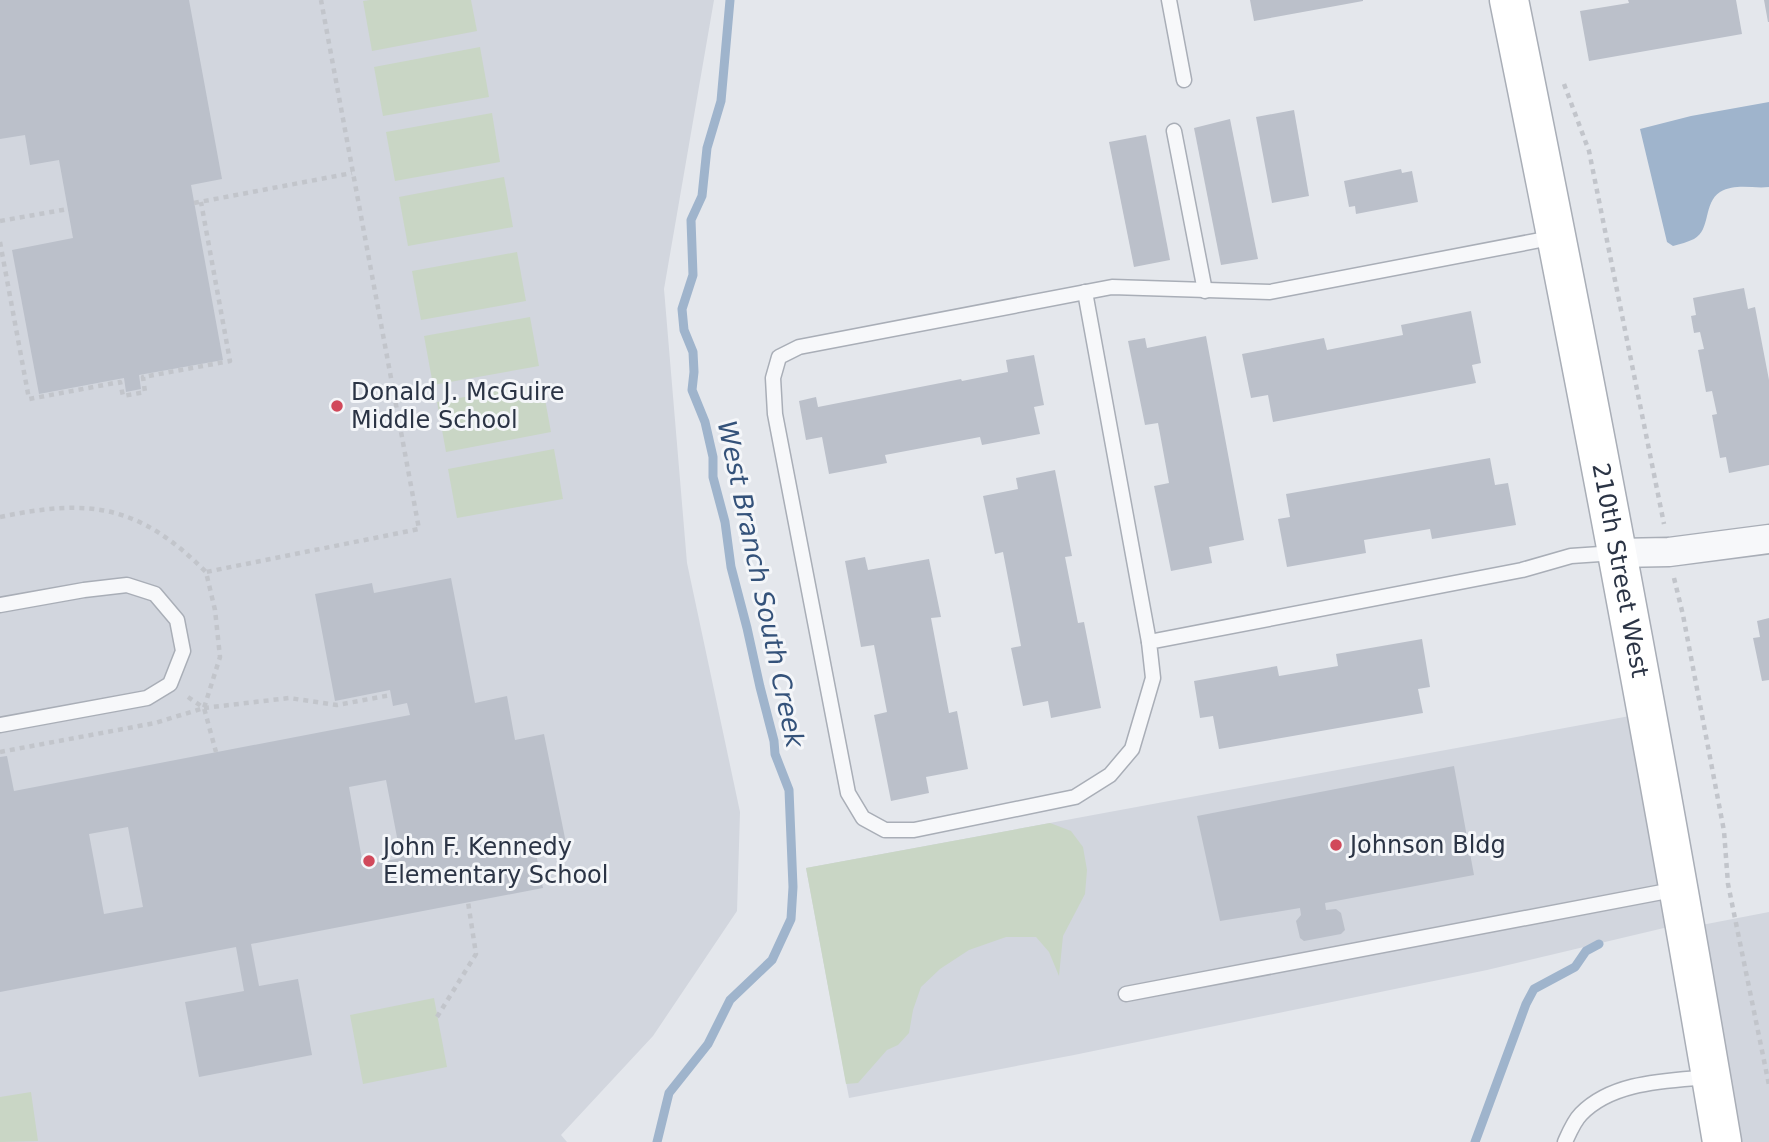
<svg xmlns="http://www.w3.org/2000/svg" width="1769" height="1142" font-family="'DejaVu Sans',sans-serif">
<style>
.built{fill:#d2d6de}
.green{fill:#c9d6c5}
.water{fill:#9fb4cc}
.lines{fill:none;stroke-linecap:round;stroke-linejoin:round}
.stream{stroke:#9fb4cc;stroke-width:9}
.building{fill:#bbc0ca;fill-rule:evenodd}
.lane-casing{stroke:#a9aeb7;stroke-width:17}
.street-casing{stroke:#a9aeb7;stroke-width:31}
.secondary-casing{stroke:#a9aeb7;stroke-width:41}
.path{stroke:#c2c5cb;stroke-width:4.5;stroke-dasharray:5 5;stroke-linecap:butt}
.lane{stroke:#f7f8fa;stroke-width:14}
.street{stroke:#f7f8fa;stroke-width:28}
.secondary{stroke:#fff;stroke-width:38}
.poi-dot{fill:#d1495b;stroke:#f4f6f9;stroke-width:2.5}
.labels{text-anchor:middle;stroke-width:6;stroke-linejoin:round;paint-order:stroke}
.poi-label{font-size:24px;fill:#2b3445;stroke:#f4f6f9;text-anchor:start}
.street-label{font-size:24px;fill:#2b3445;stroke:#f4f6f9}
.water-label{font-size:26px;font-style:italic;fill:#34527a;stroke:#f4f6f9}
</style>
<rect width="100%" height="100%" fill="#e4e7ec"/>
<g class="built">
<polygon points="0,0 714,0 664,289 687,563 740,812 737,911 653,1036 561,1135 567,1142 0,1142"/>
<polygon points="1646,713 1685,923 1487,970 1074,1055 849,1098 806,868"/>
<polygon points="1769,912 1769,1142 1722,1142 1686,928"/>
</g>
<g class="green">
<polygon points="370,0 471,0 477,31 372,51 363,1"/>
<polygon points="480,47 489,97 383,116 374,67"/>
<polygon points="492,113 500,162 395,181 386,132"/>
<polygon points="504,177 513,227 408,246 399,197"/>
<polygon points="517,252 526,301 421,320 412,271"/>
<polygon points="530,317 539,366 433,385 424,336"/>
<polygon points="542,383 551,432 446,452 437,402"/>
<polygon points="554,449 563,499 457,518 448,469"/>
<polygon points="1050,823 1071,831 1083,847 1087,870 1085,894 1063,936 1059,976 1049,952 1036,937 1006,937 969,950 940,969 921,987 913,1010 909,1033 898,1045 887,1050 858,1083 846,1084 806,868"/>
<polygon points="434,998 447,1067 363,1084 350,1015"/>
<polygon points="31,1092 38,1141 0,1142 0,1097"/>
</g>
<path class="water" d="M1769 102V187C1753 189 1736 183 1720 192 1703 203 1711 230 1694 239 1688 242 1680 244 1673 246L1667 242 1640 129 1691 116Z"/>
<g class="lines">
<g class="stream">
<polyline points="657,1142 669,1093 708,1044 730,1000 772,960 791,919 793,887 789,790 775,754 774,741 760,687 747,628 731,567 725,522 713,477 713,457 705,422 692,390 694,372 693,352 684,330 682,309 693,275 691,220 702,196 707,148 721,101 730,0"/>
<polyline points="1475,1142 1526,1004 1534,989 1575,967 1586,951 1599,944"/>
</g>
</g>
<g class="building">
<polygon points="0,0 189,0 222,179 191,185 223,360 139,375 141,389 126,392 124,378 39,394 12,250 73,238 59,160 30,165 25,135 0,139"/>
<polygon points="1250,0 1363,0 1363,1 1254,21"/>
<polygon points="1628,0 1736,0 1742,34 1589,61 1580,11 1629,3"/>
<polygon points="1764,0 1769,0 1769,22 1768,22"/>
<polygon points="1294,110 1309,196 1272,203 1256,117"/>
<polygon points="1230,119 1258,259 1221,265 1194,128"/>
<polygon points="1146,135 1170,260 1134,267 1109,142"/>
<polygon points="1401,169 1402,173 1412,171 1418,202 1356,214 1355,206 1349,207 1344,181"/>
<polygon points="1744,288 1748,309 1755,307 1769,380 1769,465 1729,473 1726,457 1720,458 1712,415 1717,414 1712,391 1706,392 1698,350 1704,349 1700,332 1694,333 1691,316 1696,315 1693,298"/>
<polygon points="1471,311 1481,363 1472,365 1476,383 1273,422 1268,395 1251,398 1242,354 1324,338 1327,350 1403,335 1401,325"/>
<polygon points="1206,336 1244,540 1209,547 1212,563 1171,571 1154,486 1169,483 1158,423 1145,425 1128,341 1145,338 1147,348"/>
<polygon points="1034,355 1044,405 1034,407 1040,434 982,445 980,437 885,455 887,463 829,474 822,437 806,440 799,401 816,397 818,407 961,379 962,381 967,380 1008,372 1006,360"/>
<polygon points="1490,458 1495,485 1508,483 1516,525 1432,539 1430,529 1364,540 1366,553 1287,567 1278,519 1290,517 1286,494"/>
<polygon points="1055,470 1072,556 1065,557 1078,623 1084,622 1101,708 1051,718 1048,701 1023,706 1011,648 1021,646 1003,552 995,554 983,496 1018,489 1016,478"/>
<polygon points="865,557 868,570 929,559 941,617 931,618 949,713 957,711 968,769 926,777 929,793 891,801 874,715 887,712 874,645 861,647 845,561"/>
<path d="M451 578 475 703 507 696 515 740 544 734 566 843 535 849 543 888 251 944 259 986 298 979 312 1055 199 1077 185 1002 244 991 236 947 0 992V757L7 756 14 791 410 715 407 703 393 706 390 690 335 701 315 594 372 583 374 593ZM386 780 401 858 363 865 349 787ZM128 827 143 907 104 914 89 834Z"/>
<polygon points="1769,618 1769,680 1762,681 1753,638 1760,637 1757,621"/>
<polygon points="1422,639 1430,687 1418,689 1423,713 1219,749 1213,716 1200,718 1194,681 1277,666 1279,676 1338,666 1336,654"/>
<polygon points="1454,766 1474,875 1325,903 1326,910 1336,909 1341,913 1345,930 1341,934 1304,941 1300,938 1296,921 1301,915 1300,908 1220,921 1197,816"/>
</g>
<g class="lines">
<g class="lane-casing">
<g id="lane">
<polyline points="1169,0 1184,80"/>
<polyline points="1174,131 1205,291"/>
<polyline points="1556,237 1270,292 1112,287 799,347 779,357 773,378 775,414 848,793 863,818 885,830 914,830 1075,797 1110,775 1132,749 1153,678 1149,642 1522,570 1571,556 1615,553"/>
<polyline points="1085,292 1149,642"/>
<polyline points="0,605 84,590 127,585 155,594 177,620 183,651 170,684 147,698 0,725"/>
<polyline points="1126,994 1678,889"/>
<path d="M1565 1142C1569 1133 1574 1121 1581 1114 1613 1081 1667 1081 1710 1077"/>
</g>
</g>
<g class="street-casing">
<polyline id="street" points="1617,553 1669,552 1769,539"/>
</g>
<g class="secondary-casing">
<g id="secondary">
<path id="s1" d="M1509 0C1586 380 1658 760 1722 1142"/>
</g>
</g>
<g class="path">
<polyline points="1564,84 1589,151 1664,524"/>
<polyline points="194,203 352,173"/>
<polyline points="0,221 68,209"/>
<polyline points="0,242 29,399 120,382 123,396 145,392 143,377 230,361 201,202"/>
<path d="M0 517C91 498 139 505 206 572"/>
<polyline points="1674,578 1683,615 1724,831 1728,884 1769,1085"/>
<polyline points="188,697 204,708 220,657 215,610 206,572 419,529 321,0"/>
<polyline points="204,708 289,698 337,705 391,695"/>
<polyline points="0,752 155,723 204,708 216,752"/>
<polyline points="437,1017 476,954 468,902"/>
</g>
<use href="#lane" class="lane"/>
<use href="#street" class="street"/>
<use href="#secondary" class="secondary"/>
</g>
<g class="poi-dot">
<circle cx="337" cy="406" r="7"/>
<circle cx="1336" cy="845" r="7"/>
<circle cx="369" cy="861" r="7"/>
</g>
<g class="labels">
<g class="poi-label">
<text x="351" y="400">Donald J. McGuire<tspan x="351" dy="28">Middle School</tspan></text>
<text x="1350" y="853">Johnson Bldg</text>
<text x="383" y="855">John F. Kennedy<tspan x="383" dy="28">Elementary School</tspan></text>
</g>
<g class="street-label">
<text dy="8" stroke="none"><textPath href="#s1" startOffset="581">210th Street West</textPath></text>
</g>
<g class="water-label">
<text transform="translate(761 584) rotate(78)" y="9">West Branch South Creek</text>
</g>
</g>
</svg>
